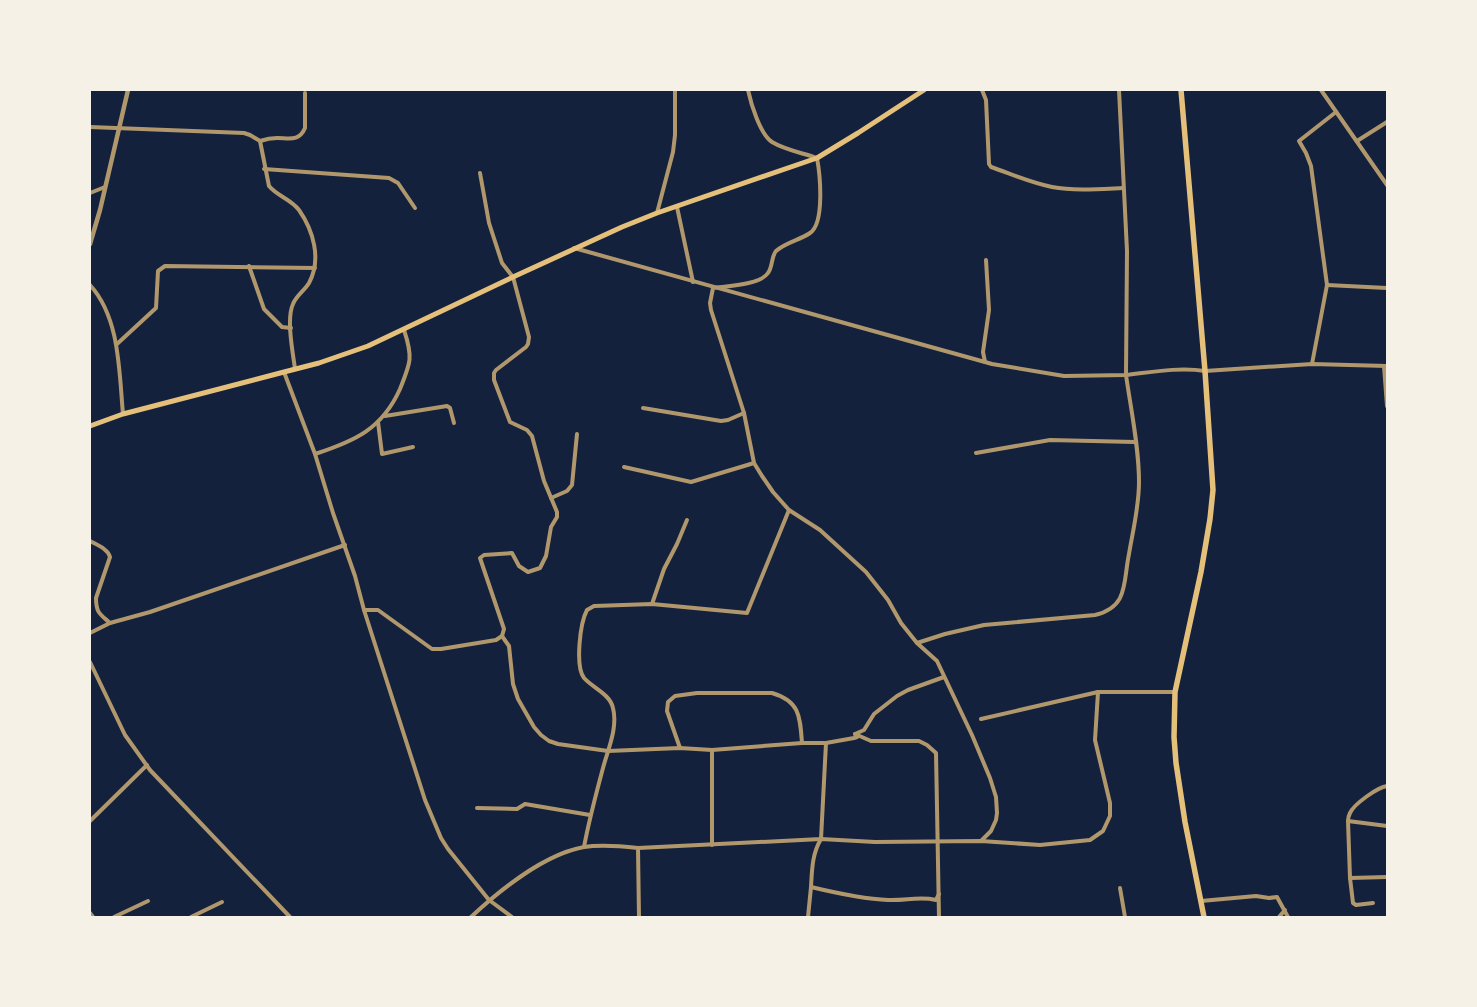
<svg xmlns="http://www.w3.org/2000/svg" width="1477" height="1007" font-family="Karla,sans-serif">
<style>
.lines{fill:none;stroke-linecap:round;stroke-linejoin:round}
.minor{stroke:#b1986c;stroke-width:4}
.tertiary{stroke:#b1986c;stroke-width:4.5}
.secondary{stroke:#e5c07b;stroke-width:5}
.primary{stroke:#e5c07b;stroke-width:5.5}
</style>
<rect width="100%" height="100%" fill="#14213d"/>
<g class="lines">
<g class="minor">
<path d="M748 90C751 104 760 134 772 142 785 150 803 153 817 158 820 174 825 223 810 233 800 240 786 242 776 251 771 257 773 266 768 273 760 285 727 286 713 288L710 303 711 310 744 413 754 463 762 476 773 492 789 510 820 530 866 572 888 600 901 623 917 643 937 661 972 735 990 778 996 797 997 813 996 820 991 831 981 841"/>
<path d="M982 90 986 100 989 164 991 167C1011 174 1031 183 1052 187 1074 191 1100 189 1123 188"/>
<polyline points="1321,90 1387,185"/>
<path d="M90 127 244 133 250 135 260 141 269 186C277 196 291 199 299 210 313 230 322 259 309 283 305 290 296 296 293 304 286 319 293 353 295 369"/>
<path d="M260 141C266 139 271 138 277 138 289 138 299 142 305 128V93"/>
<polyline points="1357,141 1387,122"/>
<polyline points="264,169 389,178 398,183 415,208"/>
<polyline points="90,193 105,187"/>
<polyline points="677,207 693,282"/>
<polyline points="657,213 673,152 675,135 675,90"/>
<polyline points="574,248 985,362"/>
<polyline points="986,260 989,310 983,352 985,362 992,364 1064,376 1126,375 1127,251 1119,90"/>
<polyline points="249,266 264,309 282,327 291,328"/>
<path d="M90 285C120 318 119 371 123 414"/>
<polyline points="1327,285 1387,288"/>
<polyline points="117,344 156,308 158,271 165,266 315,268"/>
<polyline points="1312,364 1327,285 1311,166 1306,153 1299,141 1336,112"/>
<polyline points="1384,366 1387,406"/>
<polyline points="284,372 315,454 333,513 355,576 364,610 425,800 441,838 448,849 489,900 512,917"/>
<polyline points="643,408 721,421 728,420 744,413"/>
<polyline points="385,416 447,406 450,408 454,423"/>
<polyline points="378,422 382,454 413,447"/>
<polyline points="976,453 1050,440 1135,442"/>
<path d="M315 454C355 441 382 429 400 389 411 362 413 357 404 330"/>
<polyline points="624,467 691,482 754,463"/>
<polyline points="551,498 567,491 572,485 577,434"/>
<path d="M90 541C97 545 108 549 110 557L96 598C96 613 100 614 110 623L150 612 345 545"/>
<polyline points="652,604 664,569 677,544 687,520"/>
<polyline points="364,610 378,610 432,649 441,649 496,640 502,636 504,629 480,558 484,555 512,553 519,566 528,572 540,568 546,556 551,527 557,517 557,512 544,481 532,436 527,430 510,422 494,380 494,373 496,370 526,347 528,344 529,337 513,277 502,263 489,223 480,173"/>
<polyline points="90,633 110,623"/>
<polyline points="502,636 509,646 513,684 518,699 534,727 541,735 549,741 558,744 608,751 680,748 712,750 802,743 826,743 854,738 857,737 855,734 864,730 874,714 897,696 908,690 944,677"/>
<path d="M917 643 945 634 984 625 1095 615C1129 607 1123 582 1129 554 1133 530 1139 507 1139 482 1139 447 1131 410 1126 375 1152 372 1179 367 1205 371L1312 364 1387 366"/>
<polyline points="90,662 125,735 150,770 290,917"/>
<polyline points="981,719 1098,692 1175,692"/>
<polyline points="855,734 871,741 919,741 927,745 936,753 939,917"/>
<path d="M680 748 667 711 668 702 675 696 697 693H772C800 701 800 717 802 743"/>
<polyline points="712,750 712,845"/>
<path d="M1387 786C1378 787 1354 804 1350 813 1349 815 1348 818 1348 821L1350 878 1387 877"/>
<polyline points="477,808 517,809 525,804 590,815"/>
<polyline points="90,821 147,765"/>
<polyline points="1348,821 1387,826"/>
<path d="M584 847C589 820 596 794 603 768 608 749 618 728 613 708 610 694 593 688 584 678 575 666 580 623 587 610L594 606 652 604 747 613 789 510"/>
<polyline points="638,848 821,839 826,743"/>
<polyline points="1350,878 1353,903 1356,905 1373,903"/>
<polyline points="1120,888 1125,917"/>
<path d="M939 894 936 900C919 896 905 901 888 900 862 899 836 893 811 887 812 870 812 854 821 839L875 842 981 841 1040 845 1090 840 1103 831 1110 816V803L1095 740 1098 692"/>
<polyline points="1201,901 1256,896 1269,898 1277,897 1288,917"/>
<polyline points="90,913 93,917"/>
<polyline points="114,917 148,901"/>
<polyline points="191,917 222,902"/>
<path d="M471 917C500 890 545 854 584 847 602 844 621 846 638 848L639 917"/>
<polyline points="808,917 811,887"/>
<polyline points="1279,917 1285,910"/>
</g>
<polyline class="tertiary" points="90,244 100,210 128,90"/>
<polyline class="secondary" points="90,426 123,414 284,372 319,363 368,346 513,277 622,227 657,213 817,158 858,133 924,90"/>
<polyline class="primary" points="1181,90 1205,371 1213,490 1210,519 1201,572 1175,692 1174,737 1176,763 1185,822 1204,917"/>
</g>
<rect width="1477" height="1007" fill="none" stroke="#f6f1e7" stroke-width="182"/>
</svg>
